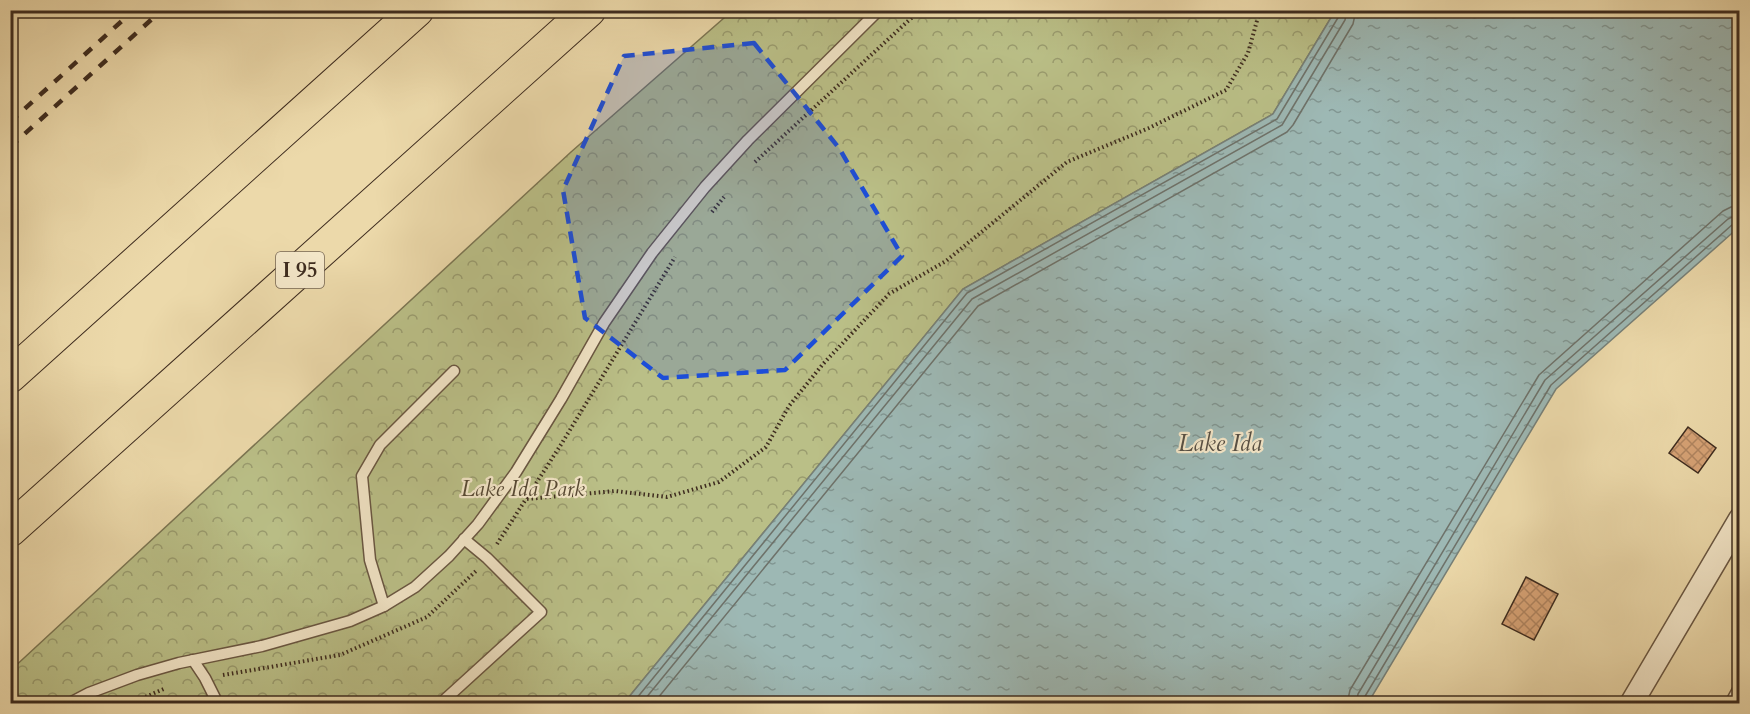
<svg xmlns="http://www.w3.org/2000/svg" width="1750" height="714" font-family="Cardo,serif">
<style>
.park{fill:url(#park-crowns);stroke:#7c7653;stroke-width:1.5}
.water{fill:url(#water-ripples);stroke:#778078;stroke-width:1.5}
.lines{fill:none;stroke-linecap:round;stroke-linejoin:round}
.shore{stroke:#6e726a;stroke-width:1.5}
.building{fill:url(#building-cross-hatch);stroke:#3e2c1f;stroke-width:1.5}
.lane-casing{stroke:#6a5742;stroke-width:13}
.street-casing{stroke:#6a5742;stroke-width:25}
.highway-casing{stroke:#3e2c1f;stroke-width:35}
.path{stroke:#3e2c1f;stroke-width:4;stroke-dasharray:1.5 3;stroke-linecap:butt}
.lane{stroke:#f3e6c8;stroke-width:10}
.street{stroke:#f3e6c8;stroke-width:22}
.highway{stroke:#ecd9aa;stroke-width:33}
.rail{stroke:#3e2c1f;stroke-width:4.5;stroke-dasharray:10 10;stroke-linecap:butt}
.marked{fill:#1d4ed8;fill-opacity:0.2;stroke:#1d4ed8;stroke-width:4.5;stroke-dasharray:12 8;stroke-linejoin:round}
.labels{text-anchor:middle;stroke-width:4.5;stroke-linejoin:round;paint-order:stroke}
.shield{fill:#f3e6c8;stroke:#746452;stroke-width:1.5}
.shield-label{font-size:21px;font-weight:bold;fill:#3e2c1f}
.park-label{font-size:22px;font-style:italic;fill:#574934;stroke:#f3e6c8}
.water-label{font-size:24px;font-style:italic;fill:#564f44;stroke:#f3e6c8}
</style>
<defs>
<pattern id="park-crowns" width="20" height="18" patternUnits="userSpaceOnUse" patternTransform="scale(1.5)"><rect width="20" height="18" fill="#babf87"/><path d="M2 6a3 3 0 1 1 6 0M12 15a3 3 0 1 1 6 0" fill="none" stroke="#999b6e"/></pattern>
<pattern id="water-ripples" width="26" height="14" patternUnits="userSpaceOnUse" patternTransform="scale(1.5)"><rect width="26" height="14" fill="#9db8b4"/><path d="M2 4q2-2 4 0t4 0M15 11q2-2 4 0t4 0" fill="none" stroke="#819692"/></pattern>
<pattern id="building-cross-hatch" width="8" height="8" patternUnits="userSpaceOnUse" patternTransform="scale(1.5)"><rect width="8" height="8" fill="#d6a275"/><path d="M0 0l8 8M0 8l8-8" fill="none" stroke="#af845f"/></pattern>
</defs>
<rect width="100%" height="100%" fill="#ecd9aa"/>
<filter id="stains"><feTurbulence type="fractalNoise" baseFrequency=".00333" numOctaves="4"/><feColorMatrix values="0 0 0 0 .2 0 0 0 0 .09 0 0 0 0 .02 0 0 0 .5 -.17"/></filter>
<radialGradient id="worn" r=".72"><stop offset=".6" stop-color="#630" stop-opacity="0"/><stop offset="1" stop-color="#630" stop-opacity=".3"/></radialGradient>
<polygon class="park" points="732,11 1335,11 1273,114 963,289 624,703 11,704 11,670 571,152"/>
<polygon class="water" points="1335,11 1740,11 1739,227 1556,389 1368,703 624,703 963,289 1273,114"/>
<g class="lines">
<g class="shore">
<polyline points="632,704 967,293 1277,119 1339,16 1340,10"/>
<polyline points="641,704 972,299 1282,125 1345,20 1347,10"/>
<polyline points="653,704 978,306 1287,132 1293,125 1353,24 1356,10"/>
<polyline points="1347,704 1350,690 1539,375 1723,211 1731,207 1740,206"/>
<polyline points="1356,704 1358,694 1545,380 1728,219 1734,216 1740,215"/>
<polyline points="1363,704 1364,698 1551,385 1733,224 1740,223"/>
</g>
</g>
<g class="building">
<polygon points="1688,427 1716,448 1698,473 1669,453"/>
<polygon points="1526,577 1558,594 1534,640 1502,624"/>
</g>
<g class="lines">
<g class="lane-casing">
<g id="lane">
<polyline points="384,606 370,560 362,476 380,445 454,371"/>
<polyline points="193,660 205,678 218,704"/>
<polyline points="68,704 89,693 137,675 179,663 262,646 350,621 384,606 415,587 449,556 478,524 516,472 561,399 604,323 652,253 705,187 748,140 879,10"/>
<polyline points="440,704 541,612 487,558 464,539"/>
<polyline points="1730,704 1740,686"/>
</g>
</g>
<g class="street-casing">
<polyline id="street" points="1631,704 1740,519"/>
</g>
<g class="highway-casing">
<g id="highway">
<polyline points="10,376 417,10"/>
<polyline points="10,530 589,10"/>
</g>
</g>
<g class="path">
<polyline points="755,162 920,10"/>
<polyline points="712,212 724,197"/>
<polyline points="527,499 615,491 667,497 719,482 766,447 789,406 823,364 889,294 946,261 1067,162 1149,128 1226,90 1248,53 1260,10"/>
<polyline points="497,544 562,443 675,257"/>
<polyline points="223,675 340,655 427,617 476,571"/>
<polyline points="129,704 166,688"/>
</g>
<use href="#lane" class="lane"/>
<use href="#street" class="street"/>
<use href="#highway" class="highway"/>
<g class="rail">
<polyline points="10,122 134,10"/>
<polyline points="10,147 162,10"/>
</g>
</g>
<path class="marked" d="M754 43 839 148 902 256 785 370 663 378 585 318 563 190 624 56Z"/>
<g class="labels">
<rect class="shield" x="276" y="252" width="48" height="36" rx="4.5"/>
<g class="shield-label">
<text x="300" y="277">I 95</text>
</g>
<g class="park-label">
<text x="523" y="496">Lake Ida Park</text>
</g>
<g class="water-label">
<text x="1220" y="451">Lake Ida</text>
</g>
</g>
<rect width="1750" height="714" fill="none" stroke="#ecd9aa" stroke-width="36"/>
<rect x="12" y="12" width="1726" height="690" fill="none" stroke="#3e2c1f" stroke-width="3"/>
<rect x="18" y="18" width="1714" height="678" fill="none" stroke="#3e2c1f" stroke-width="1.5"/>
<rect width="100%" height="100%" filter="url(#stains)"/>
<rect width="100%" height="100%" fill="url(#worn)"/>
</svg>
